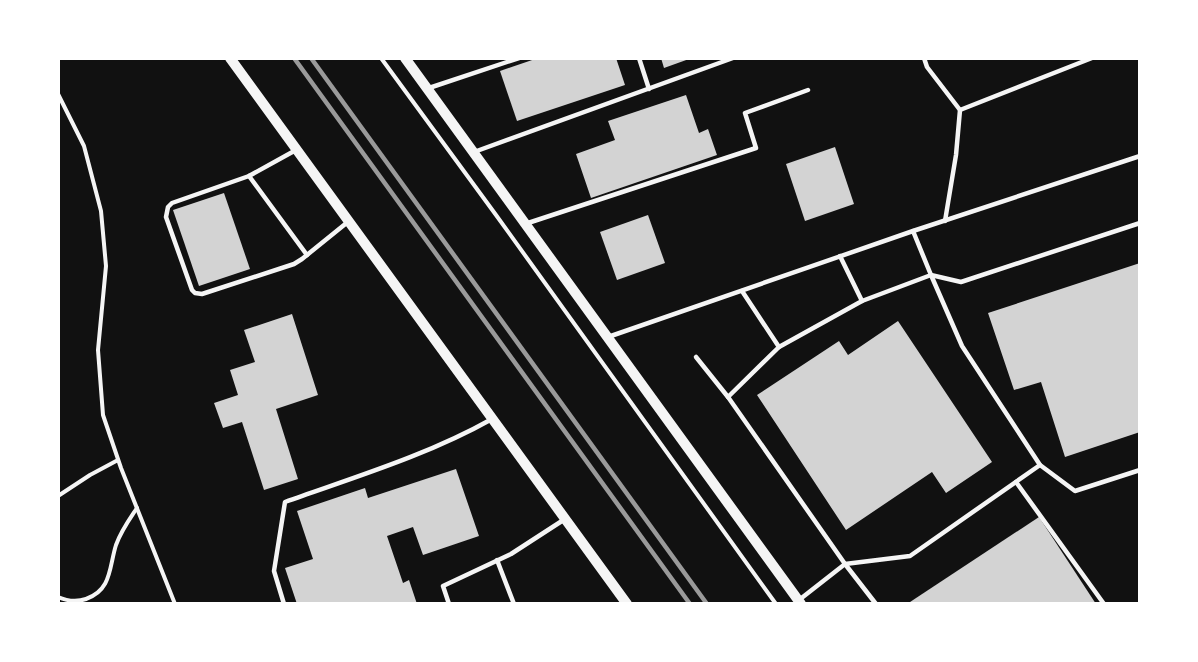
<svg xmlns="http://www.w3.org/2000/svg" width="1198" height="662" font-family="'Sofia Sans Condensed',sans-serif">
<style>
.building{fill:#d3d3d3}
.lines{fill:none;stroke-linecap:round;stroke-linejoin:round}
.path{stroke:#f5f5f5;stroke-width:4}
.service{stroke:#f5f5f5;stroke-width:4.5}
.tertiary{stroke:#f5f5f5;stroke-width:10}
.rail{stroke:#9a9a9a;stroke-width:4.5}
</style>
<rect width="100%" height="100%" fill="#111"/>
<g class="building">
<polygon points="538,58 616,58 625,85 517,121 500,71"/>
<polygon points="661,58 689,58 689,59 664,68"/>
<polygon points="686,95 699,133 708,129 717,155 591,198 576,154 615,140 608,121"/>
<polygon points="835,147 854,204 805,221 786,164"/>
<polygon points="224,193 250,269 199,286 173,210"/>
<polygon points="648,215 665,263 617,280 600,232"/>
<polygon points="1140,263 1140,432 1065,457 1041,382 1014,390 988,313"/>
<polygon points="292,314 318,395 276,409 298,479 264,490 242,422 223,428 214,403 238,395 230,370 255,362 244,330"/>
<polygon points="898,321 992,462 946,493 932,472 846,530 757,395 839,341 848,355"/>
<polygon points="456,469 479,536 423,555 413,527 387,536 403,583 409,580 417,604 297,604 285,568 313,559 297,511 365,488 368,498"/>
<polygon points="1039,517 1096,604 907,604"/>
</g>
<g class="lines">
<g class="path">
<polyline points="381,58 496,215 776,604"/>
<polyline points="58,94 84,146 101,211 106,266 98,350 103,415 121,468 175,604"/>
<polyline points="58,496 90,475 118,460"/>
<path d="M58 597C67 601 77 602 86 599 112 590 109 567 116 545 121 531 129 520 137 508"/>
</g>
<g class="service">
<polyline points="639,58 649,89"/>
<polyline points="924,58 927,67 960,110 956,155 945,221"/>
<polyline points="429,88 519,58"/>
<polyline points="960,110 1092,58"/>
<polyline points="296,150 249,176 172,203 168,207 166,217 192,290 195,293 202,294 294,264 302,259 349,221"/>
<polyline points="474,152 733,58"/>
<polyline points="249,176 307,255"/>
<polyline points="528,223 756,148 745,113 808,90"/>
<polyline points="931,275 962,346 1040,465 1075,491 1140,470"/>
<polyline points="931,275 961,282 1140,223"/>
<polyline points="742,291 779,347 728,397 845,564 799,600"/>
<polyline points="862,301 931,275 913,231"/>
<polyline points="608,337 913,231 1140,156"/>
<polyline points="779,347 862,301 840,256"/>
<polyline points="696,357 728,397"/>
<polyline points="1016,482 1104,604"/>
<polyline points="497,560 514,604"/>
<polyline points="845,564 910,556 1040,465"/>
<polyline points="845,564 876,604"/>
<path d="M284 604 274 571 285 502C355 477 428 455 492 419"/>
<polyline points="449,604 443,586 511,554 565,519"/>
</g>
<g class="tertiary">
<polyline points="230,58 627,604"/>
<polyline points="405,58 801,604"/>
</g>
<g class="rail">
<polyline points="294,58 690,604"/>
<polyline points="311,58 707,604"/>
</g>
</g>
<rect width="1198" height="662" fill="none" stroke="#ffffff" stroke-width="120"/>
</svg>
